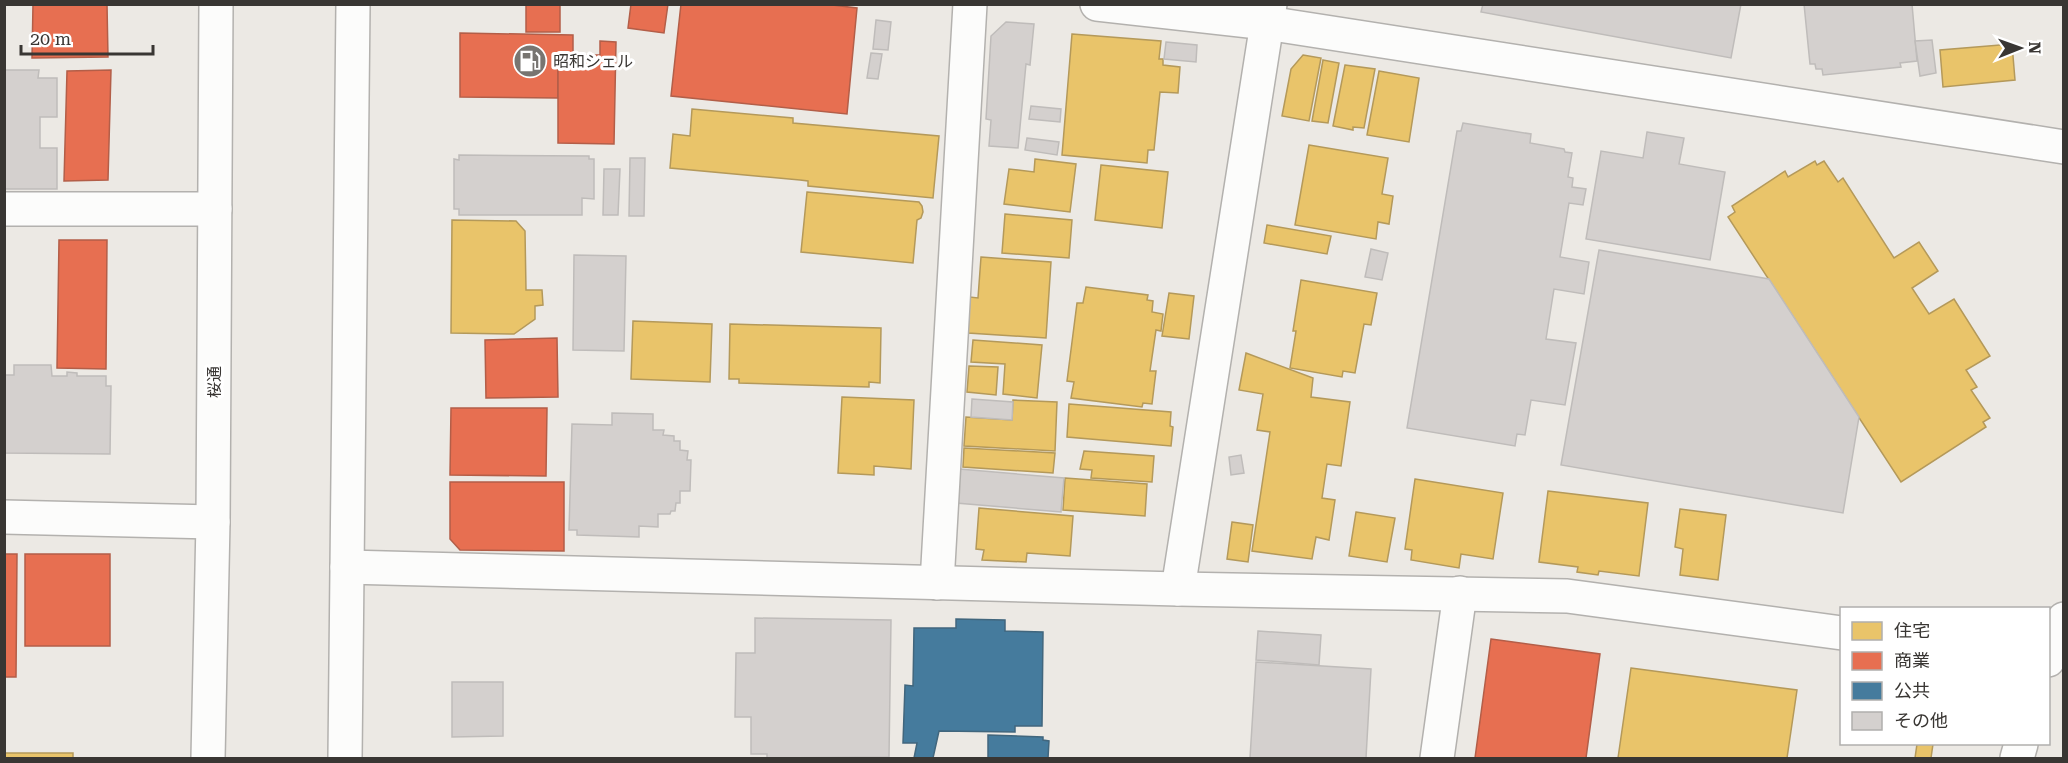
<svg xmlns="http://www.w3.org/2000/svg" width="2068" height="763" font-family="'Roboto Serif','Noto Sans JP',serif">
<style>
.homes{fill:#e9c46a;stroke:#b4995a;stroke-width:1.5}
.shops{fill:#e76f51;stroke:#b35e48;stroke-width:1.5}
.public{fill:#457b9d;stroke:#41667d;stroke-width:1.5}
.building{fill:#d4d0ce;stroke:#bfbcba;stroke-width:1.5}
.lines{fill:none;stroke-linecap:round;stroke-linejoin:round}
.minor-casing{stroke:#b3b1ae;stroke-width:36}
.tertiary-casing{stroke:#b3b1ae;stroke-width:36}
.minor{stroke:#fcfcfb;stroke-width:33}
.tertiary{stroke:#fcfcfb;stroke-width:33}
.labels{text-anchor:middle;stroke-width:6;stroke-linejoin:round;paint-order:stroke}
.poi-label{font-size:16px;fill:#393633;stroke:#fff;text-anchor:start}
.street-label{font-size:16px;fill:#393633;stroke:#fff}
</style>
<rect width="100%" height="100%" fill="#ece9e4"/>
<g class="homes">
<polygon points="1072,34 1161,41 1159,59 1163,59 1163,65 1180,67 1178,93 1160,92 1154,150 1148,150 1147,163 1062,155"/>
<polygon points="2012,44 2015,80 1943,87 1940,50"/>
<polygon points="1303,55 1321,58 1309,121 1282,116 1291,69"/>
<polygon points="1323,60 1339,63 1328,123 1312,121"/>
<polygon points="1345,65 1375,69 1364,128 1353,127 1353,130 1333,126"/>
<polygon points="1379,71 1419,78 1409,142 1367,135"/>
<polygon points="692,109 793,118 793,123 939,136 933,198 808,186 808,181 800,180 670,168 673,134 690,136"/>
<polygon points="1309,145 1388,158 1382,194 1393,196 1389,224 1378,222 1376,239 1295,225"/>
<polygon points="1035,159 1076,164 1070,212 1004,204 1009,169 1034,172"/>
<polygon points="1815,161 1817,165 1824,161 1838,182 1843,178 1894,258 1919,242 1938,271 1912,288 1929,314 1954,299 1990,356 1966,370 1977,387 1971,390 1990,418 1983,422 1986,427 1901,482 1728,217 1735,212 1732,206 1785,171 1788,177"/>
<polygon points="1101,165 1168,172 1162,228 1095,220"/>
<polygon points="807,192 919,202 922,206 923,212 921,218 917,220 913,263 801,252"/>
<polygon points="1005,214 1072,220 1069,258 1002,253"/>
<polygon points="452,220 516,221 525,231 526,290 542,290 543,305 535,306 535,319 514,334 451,333"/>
<polygon points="1267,225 1331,236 1327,254 1264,243"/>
<polygon points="981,257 1051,262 1046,338 968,333 970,297 978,298"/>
<polygon points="1301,280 1377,293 1371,325 1364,324 1355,373 1343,371 1342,377 1290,368 1296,331 1293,331"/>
<polygon points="1086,287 1148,295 1147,300 1153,301 1152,312 1163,314 1161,331 1156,330 1150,371 1156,371 1152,404 1143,403 1142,407 1071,398 1074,382 1067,381 1077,303 1083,303"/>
<polygon points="1169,293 1194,296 1189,339 1162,336"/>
<polygon points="633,321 712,324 710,382 631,379"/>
<polygon points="730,324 881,328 880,383 869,382 869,387 739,383 739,379 729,379"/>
<polygon points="973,340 1042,345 1037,398 1003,394 1005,364 971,362"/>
<polygon points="1246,353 1313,378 1311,397 1350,402 1341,466 1327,464 1322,498 1335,500 1329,540 1316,537 1312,559 1252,551 1270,432 1257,430 1263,394 1239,390"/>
<polygon points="969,366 998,367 996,395 967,392"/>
<polygon points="842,397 914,400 911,469 874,466 874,475 838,473"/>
<polygon points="1013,400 1057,402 1055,451 964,446 966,417 1012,420"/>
<polygon points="1069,404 1171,412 1170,426 1173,427 1171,446 1067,437"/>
<polygon points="964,448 1055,453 1053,473 963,467"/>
<polygon points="1084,451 1154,456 1152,482 1091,478 1092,470 1080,469"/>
<polygon points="1065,478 1147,484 1145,516 1063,510"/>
<polygon points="1415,479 1503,493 1493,559 1461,554 1459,568 1411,560 1412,550 1405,549"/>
<polygon points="1548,491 1648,503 1639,576 1599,571 1598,575 1577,572 1578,567 1539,562"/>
<polygon points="979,508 1073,516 1070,556 1027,553 1026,562 982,560 984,550 976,549"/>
<polygon points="1680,509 1726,515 1718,580 1680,575 1683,549 1675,547"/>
<polygon points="1356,512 1395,518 1387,562 1349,556"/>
<polygon points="1232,522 1253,525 1248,562 1227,559"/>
<polygon points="1631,668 1797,690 1787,758 1618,758"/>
<polygon points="1917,744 1933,744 1931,758 1915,758"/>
<rect x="4" y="753" width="69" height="5"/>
</g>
<g class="shops">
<polygon points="33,4 107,4 108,57 32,58"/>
<rect x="526" y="4" width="34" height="28"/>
<polygon points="631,4 668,4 664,33 628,28"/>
<polygon points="681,4 824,4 857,8 847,114 671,96"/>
<polygon points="460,33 573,35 573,55 558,55 558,98 460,97"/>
<polygon points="600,41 616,42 614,144 558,143 558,55 600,55"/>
<polygon points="111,70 108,180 64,181 67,71"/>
<polygon points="59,240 107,240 106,369 57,368"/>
<polygon points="557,338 558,397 486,398 485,340"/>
<polygon points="451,408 547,408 546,476 450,475"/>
<polygon points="450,482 564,482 564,551 460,550 450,539"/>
<polygon points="4,554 17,554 16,677 4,677"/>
<rect x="25" y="554" width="85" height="92"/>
<polygon points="1491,639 1600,654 1586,758 1475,758"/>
</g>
<g class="public">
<polygon points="956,619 1005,620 1005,631 1043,632 1042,726 1015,726 1015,732 939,731 933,758 914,758 917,743 903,743 905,685 913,686 914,628 956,628"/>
<polygon points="988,735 1043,737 1043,740 1049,741 1048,758 988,758"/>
</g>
<g class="building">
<polygon points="1483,4 1741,4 1731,58 1481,12"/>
<polygon points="1804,4 1912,4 1917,61 1900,63 1901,67 1823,75 1822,69 1816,69 1815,64 1810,64"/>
<polygon points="876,20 891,22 888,50 873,49"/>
<polygon points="1006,22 1034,24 1030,65 1026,64 1018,148 989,146 991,120 986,119 991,36"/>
<polygon points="1932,40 1936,73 1920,76 1915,41"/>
<polygon points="1166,42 1197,45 1196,62 1164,59"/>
<polygon points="871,53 882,54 878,79 867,78"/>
<polygon points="4,70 39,70 38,78 57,78 57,117 40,117 40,148 57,148 57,189 4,189"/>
<polygon points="1031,106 1061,109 1060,122 1029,119"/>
<polygon points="1463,123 1531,134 1530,143 1564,149 1565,152 1572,153 1568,177 1573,178 1572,187 1586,189 1583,205 1569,203 1560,257 1589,262 1584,294 1554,289 1546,339 1576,343 1565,405 1531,400 1525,435 1517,434 1515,446 1407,428 1457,131 1461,131"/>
<polygon points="1647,132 1684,138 1679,164 1725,172 1710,260 1586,239 1601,151 1643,158"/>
<polygon points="1027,138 1059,142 1057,155 1025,150"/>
<polygon points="459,155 589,156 589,159 594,159 594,199 582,198 582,215 459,215 459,209 454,209 454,159 459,160"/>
<polygon points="630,158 645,158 644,216 629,216"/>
<polygon points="604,169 620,169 618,215 603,215"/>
<polygon points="1371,249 1388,253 1382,280 1365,277"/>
<polygon points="1599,250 1769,279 1859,417 1843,513 1561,465"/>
<polygon points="574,255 626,256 624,351 573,350"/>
<polygon points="14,365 51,365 52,376 67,376 67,372 77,373 77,376 106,376 106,386 111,386 110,454 4,453 4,375 14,375"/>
<polygon points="972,399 1013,402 1012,420 971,417"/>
<polygon points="612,413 653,414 653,430 664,430 663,435 674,436 674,441 680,441 680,450 688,451 687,460 691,460 690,491 680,491 680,503 676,503 675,511 671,511 670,514 658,514 658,527 639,526 639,537 577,535 577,530 569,530 572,424 612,425"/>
<polygon points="1241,455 1244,473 1231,475 1229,457"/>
<polygon points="959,469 1064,478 1061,512 956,503"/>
<polygon points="755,618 891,620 889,757 767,758 767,754 751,754 751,717 735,717 736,653 755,653"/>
<polygon points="1258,631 1321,635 1319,665 1256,660"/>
<polygon points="1256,662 1371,669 1366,758 1250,758"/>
<polygon points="452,682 503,682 503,736 452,737"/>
</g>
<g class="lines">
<g class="minor-casing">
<g id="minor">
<polyline points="1097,4 1267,23 2064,147"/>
<polyline points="4,209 215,209"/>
<polyline points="4,517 213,522"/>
<polyline points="347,567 1178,589 1567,596 1842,633"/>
<polyline points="937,583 970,4"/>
<polyline points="1178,589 1270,4"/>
<polyline points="1437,758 1460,593"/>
</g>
</g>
<g class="tertiary-casing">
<g id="tertiary">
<polyline points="2048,660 2064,619"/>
<polyline points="208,758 213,522 216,4"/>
<polyline points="345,758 353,4"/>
<polyline points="2017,758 2021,744"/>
</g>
</g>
<use href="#minor" class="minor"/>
<use href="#tertiary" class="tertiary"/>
</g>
<defs>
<g id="fuel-disc" transform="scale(1.725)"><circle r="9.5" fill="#787571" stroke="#fff"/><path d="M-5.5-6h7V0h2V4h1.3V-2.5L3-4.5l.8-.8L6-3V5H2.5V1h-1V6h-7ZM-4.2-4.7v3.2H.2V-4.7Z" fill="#fff"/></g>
</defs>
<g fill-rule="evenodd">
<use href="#fuel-disc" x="530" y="61"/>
</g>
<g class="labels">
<g class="poi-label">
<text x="553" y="67">昭和シェル</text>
</g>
<g class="street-label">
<text transform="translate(214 382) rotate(-90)" y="6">桜通</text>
</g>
</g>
<rect width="2068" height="763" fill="none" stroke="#393633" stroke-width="12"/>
<rect x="1840" y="607" width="210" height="138" fill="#ffffff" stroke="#b0afad" stroke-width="1.5"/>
<rect x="1852" y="622" width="30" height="18" fill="#e9c46a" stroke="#b0afad" stroke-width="1.5"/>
<text x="1894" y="637" font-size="18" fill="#393633">住宅</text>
<rect x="1852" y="652" width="30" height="18" fill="#e76f51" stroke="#b0afad" stroke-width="1.5"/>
<text x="1894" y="667" font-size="18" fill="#393633">商業</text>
<rect x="1852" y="682" width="30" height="18" fill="#457b9d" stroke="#b0afad" stroke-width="1.5"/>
<text x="1894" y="697" font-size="18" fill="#393633">公共</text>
<rect x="1852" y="712" width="30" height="18" fill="#d4d0ce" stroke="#b0afad" stroke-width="1.5"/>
<text x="1894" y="727" font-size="18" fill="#393633">その他</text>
<g transform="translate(2020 48) rotate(89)" stroke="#ffffff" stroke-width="4.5" paint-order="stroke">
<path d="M0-4.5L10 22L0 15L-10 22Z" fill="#393633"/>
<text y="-9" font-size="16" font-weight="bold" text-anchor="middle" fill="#393633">N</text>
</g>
<path d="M21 45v9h132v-9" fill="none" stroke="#393633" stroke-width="3"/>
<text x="30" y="45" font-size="18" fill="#393633" stroke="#ffffff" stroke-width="4.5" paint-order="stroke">20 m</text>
</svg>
